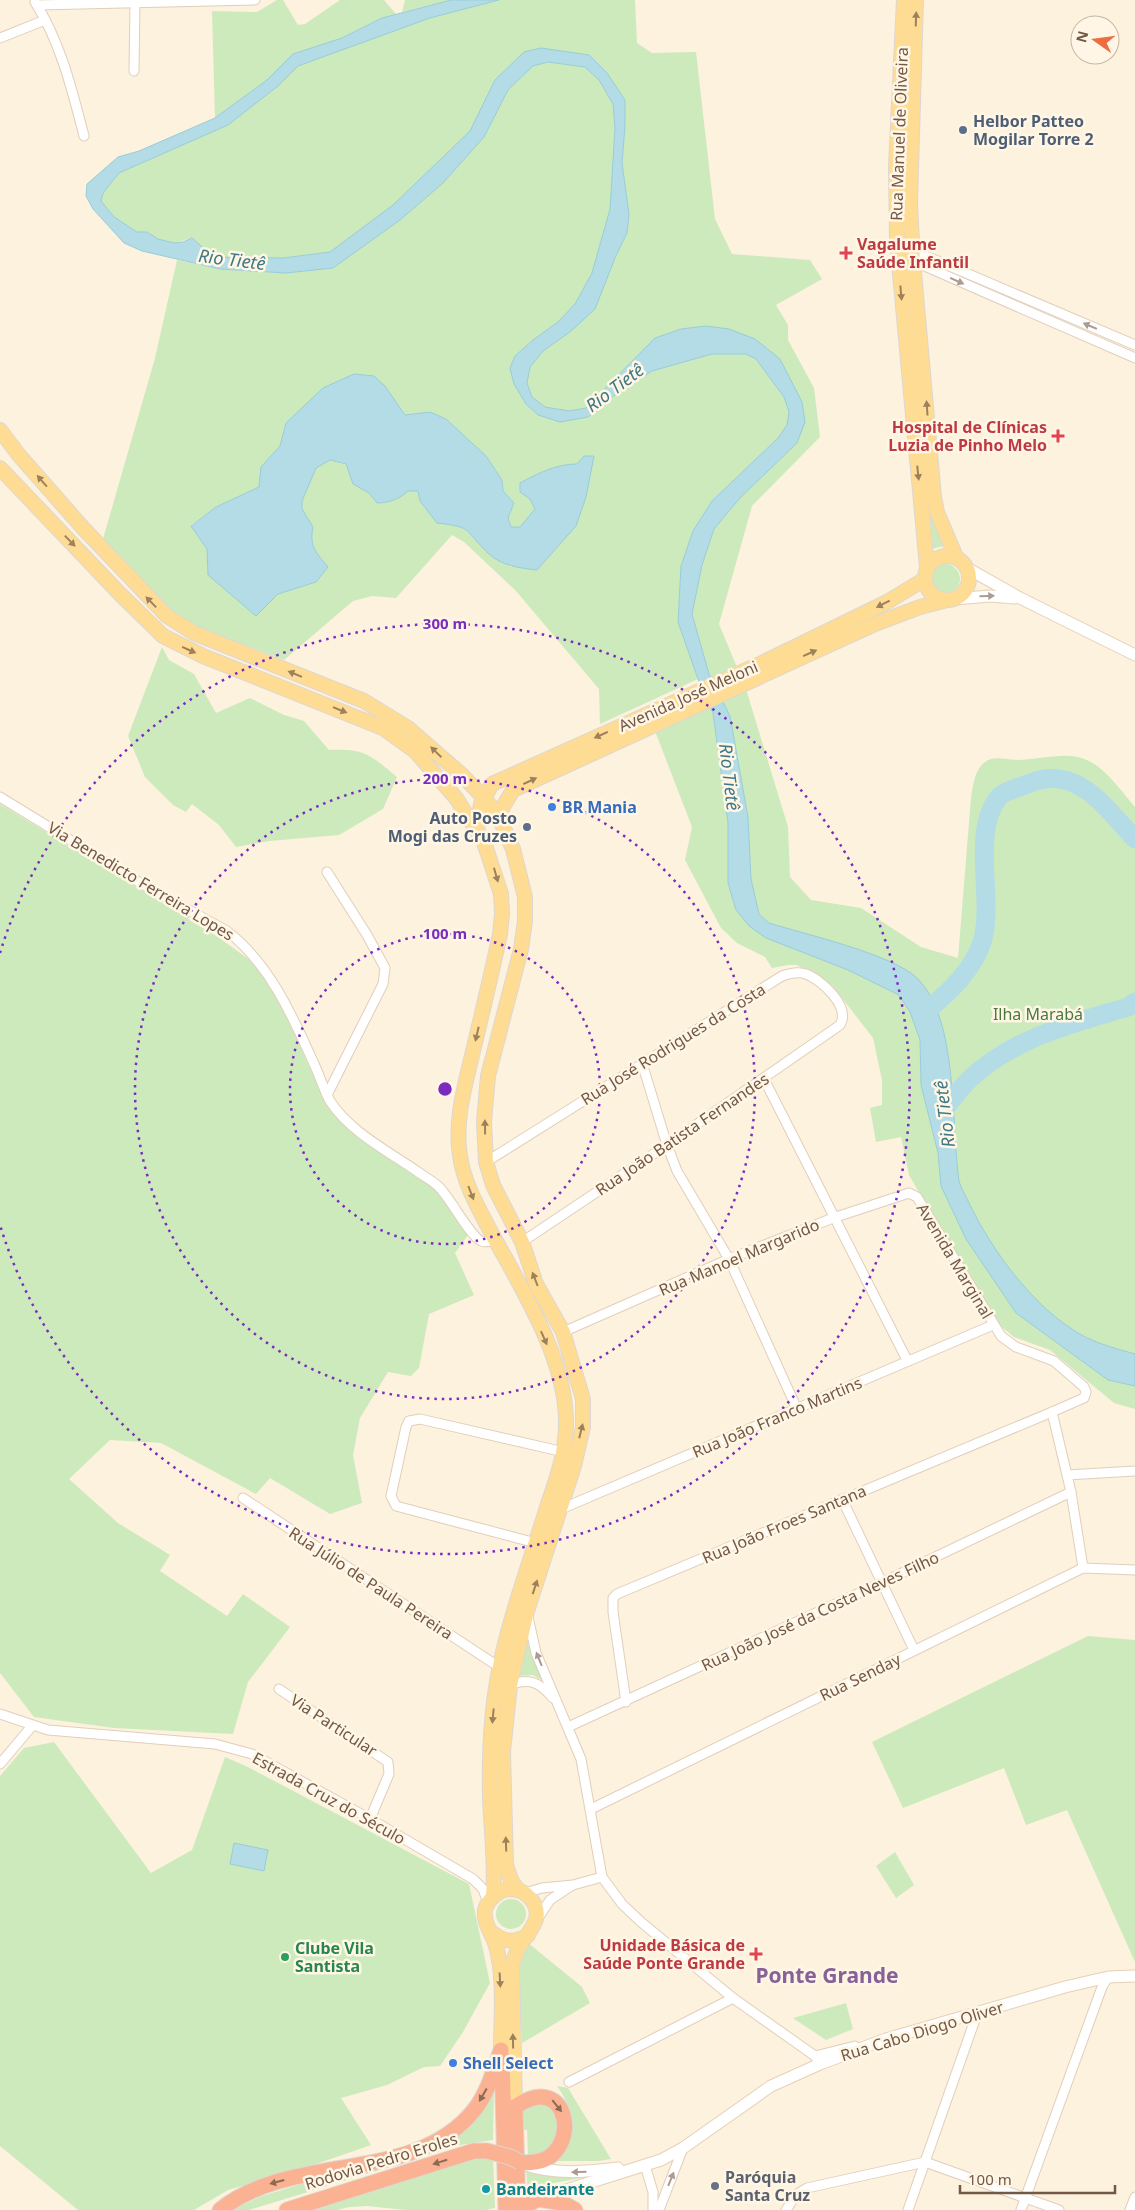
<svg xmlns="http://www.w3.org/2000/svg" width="1135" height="2210" font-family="'Noto Sans',sans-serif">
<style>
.green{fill:#cdeabd;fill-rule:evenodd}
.water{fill:#b3dce6;stroke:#99ccd8}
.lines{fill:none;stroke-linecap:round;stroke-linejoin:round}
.river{stroke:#b3dce6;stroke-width:19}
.street-casing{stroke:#e1cebb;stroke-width:11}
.secondary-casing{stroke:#e6d0b8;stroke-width:13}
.primary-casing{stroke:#ddd7d3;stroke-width:16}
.highway-casing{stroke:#ddd7d3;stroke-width:17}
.street{stroke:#fff;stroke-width:9}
.secondary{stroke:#fff;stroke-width:11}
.primary{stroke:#fedc94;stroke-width:14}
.highway{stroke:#fab293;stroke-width:15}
.highway-bridge-casing{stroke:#ddd7d3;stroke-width:17;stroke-linecap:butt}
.highway-bridge{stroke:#fab293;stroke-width:15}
.oneway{fill:#9d805d}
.oneway2{fill:#ab9b90}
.oneway3{fill:#8e6a55}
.ring{fill:none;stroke:#7b2cbf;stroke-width:2.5;stroke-dasharray:2.5 5}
.service-dot{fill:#5c6f8a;stroke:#fff6e5;stroke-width:2}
.health-dot{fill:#e0444e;stroke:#fff6e5;stroke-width:2}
.shop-dot{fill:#3f7fe0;stroke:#fff6e5;stroke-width:2}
.leisure-dot{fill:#2e9e5b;stroke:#fff6e5;stroke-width:2}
.worship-dot{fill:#6b7280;stroke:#fff6e5;stroke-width:2}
.culture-dot{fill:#0f9aa8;stroke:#fff6e5;stroke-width:2}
.labels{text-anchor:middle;stroke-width:5;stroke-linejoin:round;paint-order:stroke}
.service-label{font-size:16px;font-weight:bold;fill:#4e5e75;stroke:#fff6e5;text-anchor:start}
.street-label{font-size:16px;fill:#735846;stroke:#fff6e5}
.health-label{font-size:16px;font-weight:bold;fill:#be3a42;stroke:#fff6e5;text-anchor:end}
.shop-label{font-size:16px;font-weight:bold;fill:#366cbe;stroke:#fff6e5;text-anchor:start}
.park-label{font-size:16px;fill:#4c793e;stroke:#fff6e5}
.leisure-label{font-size:16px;font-weight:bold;fill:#27864d;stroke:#fff6e5;text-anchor:start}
.worship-label{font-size:16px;font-weight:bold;fill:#5b616d;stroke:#fff6e5;text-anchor:start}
.culture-label{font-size:16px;font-weight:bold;fill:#0d838f;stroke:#fff6e5;text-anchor:start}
.water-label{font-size:18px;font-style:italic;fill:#3f7988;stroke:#fff6e5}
.district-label{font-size:21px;font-weight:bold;fill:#876197;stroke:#fff6e5}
.centre{fill:#7b2cbf;stroke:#fff6e5;stroke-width:2.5}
.ring-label{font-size:15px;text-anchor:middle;font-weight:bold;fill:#7b2cbf;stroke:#fff6e5;stroke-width:5;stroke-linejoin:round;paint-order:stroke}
</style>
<rect width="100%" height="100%" fill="#fdf2de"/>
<g class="green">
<polygon points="277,0 283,0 298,25 305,24 340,0 384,0 396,14 382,18 342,38 293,54 267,80 215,118 212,11 257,12"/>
<polygon points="405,0 451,0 402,12"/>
<path d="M499 0H635L637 43 652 53 696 52 715 219 732 254 810 260 822 279 776 305 788 325V340L814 388 820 437 752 506 719 624 746 689 788 827 790 877 811 900 861 908 921 947 958 958 971 798C973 785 975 764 991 759 998 757 1010 760 1017 760 1041 760 1067 750 1089 761 1107 770 1122 792 1135 807V1354C1114 1348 1090 1342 1072 1329 1029 1301 992 1251 970 1205 966 1197 960 1189 959 1181 951 1112 961 1035 916 977L769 923 759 914 751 879 748 817 730 716 709 674 692 614 702 565 714 529 740 498 797 443 780 359 706 326 681 329 655 338 586 408 569 411 545 407 532 397 527 383 530 367 543 351 570 332 615 258 627 233 629 214 622 163 625 126 607 73 541 48 495 80 471 131 429 173 393 205 330 252 283 258 214 257 192 238 174 243 158 239 147 232H137L114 217 101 201 103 193 119 173 228 125 278 86 298 66 430 18Z"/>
<path d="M548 62 585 67 599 80 613 104 615 128 610 209 592 273 575 304 558 322 533 340 515 356 510 368 526 404 588 417 609 399 652 371 712 354H746L756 358 784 397 789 412 787 425 778 438 712 501 693 531 681 566 678 622 698 679 600 724 599 689 516 591 464 542 452 535 396 598 372 596 353 601 284 660 205 630 176 616 103 539 155 358 177 260 220 269 286 273 333 268 400 220 443 183 484 137 508 90 533 66ZM385 386 405 415 430 412 446 419 486 456 502 480 503 491 514 503 508 518 511 527H520L535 509 530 499 520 492V483C539 473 556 464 577 464L584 456 593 457 512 567C504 563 494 559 488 553 465 530 473 527 437 523L418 491H407C400 499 388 503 377 503L369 493 353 484 346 465 330 460 316 467 302 501V509L313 527C309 547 316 552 328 567L316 582 278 594 208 575 207 549 191 525 216 507 260 487 261 467 280 446 286 422Z"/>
<polygon points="929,504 948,545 931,549 927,505"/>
<circle cx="945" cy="579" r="15"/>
<path d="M162 647 169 660 194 674 216 713 250 698 284 715 304 721 329 750C364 748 371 755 397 777L383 809 339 835 269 841 236 847 219 825 192 804 186 812 173 805 145 777 128 736Z"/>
<polygon points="709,706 713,713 728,823 728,883 736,910 899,995 910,1012 920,1040 921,1085 938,1153 941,1186 1016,1313 1108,1380 1135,1386 1135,1409 1114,1403 1050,1350 1014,1337 992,1319 909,1175 901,1137 876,1142 870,1108 882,1105 882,1080 873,1038 832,985 797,965 788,965 772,968 765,957 737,943 721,928 685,860 692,827 655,731"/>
<polygon points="0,804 218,937 258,966 273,988 327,1105 345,1126 443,1194 468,1235 455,1253 474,1295 429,1314 419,1368 411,1376 388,1372 360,1418 353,1455 362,1503 330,1514 270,1478 256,1494 161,1443 110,1440 69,1479 118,1523 170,1555 160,1571 227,1616 243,1594 290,1627 248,1682 233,1734 114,1728 34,1717 0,1673"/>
<polygon points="526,1636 530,1650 545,1682 533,1675 518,1676"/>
<polygon points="1088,1636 1135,1640 1135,1962 1067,1810 1026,1825 1004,1768 903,1808 872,1742"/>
<polygon points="54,1742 151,1873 192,1850 225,1757 248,1767 469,1884 490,1983 463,2032 440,2066 424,2067 387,2085 341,2098 371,2145 299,2170 228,2190 194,2210 78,2210 0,2146 0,1776 24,1748"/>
<polygon points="895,1852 914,1885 896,1898 876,1866"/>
<circle cx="511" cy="1914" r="15"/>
<polygon points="527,1942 582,1987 590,2003 522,2043 518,1968"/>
<polygon points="846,2003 853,2029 826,2040 793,2018"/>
<path d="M557 2086 568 2088 611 2159 599 2161H556C571 2129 579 2117 557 2086Z"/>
<path d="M494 2089 493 2140 461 2145 249 2210H231L262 2196 455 2137C472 2125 488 2109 494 2089Z"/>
<polygon points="548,2102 560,2125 549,2151 536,2156 528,2155 527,2130 521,2130 521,2114 525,2106"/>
<polygon points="481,2157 493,2159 495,2208 486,2210 405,2210 368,2206 349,2207 337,2210 304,2210"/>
<polygon points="526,2169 602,2174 554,2183 528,2192"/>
</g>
<g class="water">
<path d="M451 0H499L430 18 298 66 278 86 228 125 119 173 103 193 101 201 114 217 137 232H147L158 239 174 243 183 242 192 238 214 257 283 258 330 252 393 205 470 131 495 80 524 52 541 48 589 55 607 73 625 100V126L622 163 629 214 627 233 615 258 595 309 570 332 543 351 530 367 527 383 532 397 545 407 569 411 586 408 655 338 681 329 706 326 729 329 755 339 780 359 802 402 805 422 797 443 740 498 714 529 702 565 692 614 709 674 730 716 748 817 751 879 759 914 769 923C804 934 892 954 917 978 959 1019 951 1126 959 1181 961 1189 967 1198 970 1205 992 1250 1030 1302 1072 1329 1090 1342 1114 1348 1135 1354V1386L1108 1380 1016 1313 966 1239 941 1186 938 1153 921 1085 920 1040 910 1012 899 995 848 970 766 938 749 926 736 910 728 883V823L713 713 698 679 678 622 681 566 693 531 712 501 778 438 787 425 789 412 784 397 756 359 746 354H712L652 371 609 399 588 417 560 422 538 415 526 404 514 384 510 368 515 356 533 340 558 322 575 304 592 273 610 209 615 128 613 104 599 80 585 67 548 62 533 66 508 90 484 137 443 183 400 220 333 268 286 273 220 269 142 251 124 243 93 209 86 196 87 184 118 157 139 151 215 118 267 80 293 54 342 38 382 18Z"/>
<path d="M354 374 374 376 385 386 405 415 430 412 446 419 486 456 502 480 503 491 514 503 508 518 511 527H520L535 509 530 499 520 492V483C539 473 556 464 577 464L584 456H594L586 497 576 526 537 570C520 568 502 566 489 554 464 531 475 527 437 523L420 501 418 491H408C400 499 388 503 377 503L369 493 353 484 346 464 330 460 316 468 302 501V509L313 527C309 547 316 552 328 567L316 582 278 594 256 616 208 575 207 549 191 526 216 507 259 487 261 467 280 446 286 423 323 388Z"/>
<polygon points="234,1843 268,1850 264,1871 230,1864"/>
</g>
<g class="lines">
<g class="river">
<path d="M929 1009C951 990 972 971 982 942 995 900 970 832 999 797 1005 790 1022 787 1030 783 1078 764 1106 809 1135 839"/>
<path d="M946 1107C954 1097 962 1086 971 1078 1015 1037 1072 1024 1128 1007L1135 1002"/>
</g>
<g class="street-casing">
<g id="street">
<path d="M35 2C61 43 72 90 84 136"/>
<polyline points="37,5 255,0"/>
<polyline points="0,38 45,20"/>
<polyline points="134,71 135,3"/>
<polyline points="912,250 1135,345"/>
<polyline points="913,261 1135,358"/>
<path d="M0 797 147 887 227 931C270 964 293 1017 315 1066 320 1077 324 1090 330 1101 350 1132 388 1151 418 1172 425 1177 433 1181 439 1187 451 1199 470 1236 481 1241 486 1243 491 1241 496 1240"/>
<polyline points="327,872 367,935 385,968 383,984 327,1095"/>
<polyline points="642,1063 667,1145 677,1171 729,1259 797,1409"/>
<polyline points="764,1079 907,1360"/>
<path d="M486 1162 782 976C790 973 798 971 806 974 822 980 851 1007 840 1025L667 1145 522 1242"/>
<polyline points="563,1332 729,1259 833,1218 909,1193 917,1197 1001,1336 1016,1347 1054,1361 1084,1387 1086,1392 1084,1398 1052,1412 617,1594 613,1598 613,1612 626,1702"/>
<polyline points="1052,1412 1071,1492 1083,1568"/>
<polyline points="1067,1475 1135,1471"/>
<polyline points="243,1498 499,1667"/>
<polyline points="842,1499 914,1650"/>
<polyline points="561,1509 993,1325"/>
<polyline points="536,1543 396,1506 391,1496 406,1427 409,1421 420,1419 564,1452"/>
<polyline points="528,1617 536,1653 581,1759 602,1877 622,1904 641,1922 733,1998 815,2056 820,2064"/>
<path d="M510 1685C530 1677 540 1683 553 1698"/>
<polyline points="279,1689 388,1762 389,1774 370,1819"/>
<polyline points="0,1714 48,1730 215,1744 252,1754 370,1819 473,1879 483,1889 488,1903"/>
<polyline points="568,1727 881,1583 1071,1492"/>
<polyline points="0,1764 32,1726"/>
<polyline points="591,1809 1083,1568 1135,1570"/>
<polyline points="525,1893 542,1888 573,1885 602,1877"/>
<polyline points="538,1918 550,1900 571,1886"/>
<polyline points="815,2056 855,2046"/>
<polyline points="569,2082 733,1998"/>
<polyline points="925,2162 1059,2210"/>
<polyline points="645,2165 653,2192 653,2210"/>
<polyline points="659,2210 683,2148"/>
<polyline points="786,2210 796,2195 807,2188 925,2162"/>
<polyline points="908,2210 977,2014"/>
<polyline points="1021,2210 1102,1987 1108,1977"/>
<polyline points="1130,2210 1135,2197"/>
</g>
</g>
<g class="secondary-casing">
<g id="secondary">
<polyline points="967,568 1020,598 1135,655"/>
<polyline points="954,599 990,596 1015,598"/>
<path d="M523 2164C555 2175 585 2172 618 2168"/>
<polyline points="541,2198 661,2160 683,2148 771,2086 820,2064 886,2039 1065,1987 1108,1977 1135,1976"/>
</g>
</g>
<g class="primary-casing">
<g id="primary">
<polyline points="904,0 896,167 897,241 927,567"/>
<polyline points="916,0 910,203 913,261 934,497 937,512 956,557"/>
<polyline points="0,430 18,454 83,528 167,616 194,633 364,701 408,728 462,775 484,798 498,815 513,849 525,897 525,921 521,949 488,1076 484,1122 486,1162 493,1185 522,1242 536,1284 563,1332 583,1399 583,1427 574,1466 527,1611 510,1685 503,1752 506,1865 511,1880 518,1890"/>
<path d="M0 468 121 595 163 636 203 656 383 728 415 751 456 798 484 842 501 894 502 914 500 934C492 972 483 1009 474 1047 466 1082 454 1119 460 1156 464 1184 479 1209 492 1234 522 1289 567 1360 566 1424 566 1453 556 1481 547 1507 531 1560 511 1612 500 1666 491 1708 489 1753 490 1796 491 1830 496 1863 493 1897"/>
<circle cx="947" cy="578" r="22"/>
<polyline points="498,815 513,790 875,624 920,607 947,600"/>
<polyline points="477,830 481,804 492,784 764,662 887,602 925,579"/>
<path d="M491 1932C503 1942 514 1944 528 1935"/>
<path d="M501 2050C501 2017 505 1979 496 1946 493 1934 483 1924 485 1910 488 1899 498 1890 510 1889 517 1889 525 1892 530 1898 546 1916 530 1930 520 1945 516 1951 514 1959 512 1966L515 2107"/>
</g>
</g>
<g class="highway-casing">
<g id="highway">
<polyline points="502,2057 506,2210"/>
<path d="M220 2210C293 2151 415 2186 475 2109 488 2092 494 2070 501 2050"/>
<polyline points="287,2210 458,2156 474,2151 487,2151"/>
<path d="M518 2210 515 2107C571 2068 582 2156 535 2162 530 2162 525 2164 520 2162"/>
<polyline points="518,2210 538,2199 563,2203 575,2210"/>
</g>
</g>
<use href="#street" class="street"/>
<use href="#secondary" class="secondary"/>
<use href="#primary" class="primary"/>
<use href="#highway" class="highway"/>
<g class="highway-bridge-casing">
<polyline id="highway-bridge" points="487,2151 510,2157 520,2162"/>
</g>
<use href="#highway-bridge" class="highway-bridge"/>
</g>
<defs><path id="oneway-solid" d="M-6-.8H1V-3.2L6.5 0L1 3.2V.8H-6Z" transform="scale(1.25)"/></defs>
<g class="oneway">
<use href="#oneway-solid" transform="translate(916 19) rotate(-88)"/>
<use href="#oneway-solid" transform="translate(901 293) rotate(85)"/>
<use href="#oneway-solid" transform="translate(927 408) rotate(-94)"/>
<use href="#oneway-solid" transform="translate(918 473) rotate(84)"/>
<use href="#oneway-solid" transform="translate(42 481) rotate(-131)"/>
<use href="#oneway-solid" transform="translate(70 541) rotate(46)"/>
<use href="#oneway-solid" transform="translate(151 602) rotate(-134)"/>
<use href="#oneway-solid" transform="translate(883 604) rotate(153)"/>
<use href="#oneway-solid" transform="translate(189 650) rotate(24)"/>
<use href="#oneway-solid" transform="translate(810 653) rotate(-24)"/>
<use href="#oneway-solid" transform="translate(295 674) rotate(-158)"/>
<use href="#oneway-solid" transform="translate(340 710) rotate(22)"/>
<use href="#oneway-solid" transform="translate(601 735) rotate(156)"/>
<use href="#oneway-solid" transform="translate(436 752) rotate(-136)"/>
<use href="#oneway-solid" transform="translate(530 781) rotate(-25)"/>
<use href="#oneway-solid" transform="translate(496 875) rotate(74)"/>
<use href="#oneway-solid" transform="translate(477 1034) rotate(103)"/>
<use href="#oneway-solid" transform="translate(485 1127) rotate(-91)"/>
<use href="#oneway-solid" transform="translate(471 1193) rotate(69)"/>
<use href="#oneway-solid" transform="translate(535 1279) rotate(-111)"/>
<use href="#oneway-solid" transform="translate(544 1338) rotate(66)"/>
<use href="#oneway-solid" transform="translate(581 1431) rotate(-76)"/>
<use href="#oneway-solid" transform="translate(535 1587) rotate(-72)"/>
<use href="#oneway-solid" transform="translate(493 1716) rotate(95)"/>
<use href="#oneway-solid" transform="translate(506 1844) rotate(-92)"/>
<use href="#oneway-solid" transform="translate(500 1980) rotate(87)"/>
<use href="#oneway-solid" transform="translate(513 2041) rotate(-91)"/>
</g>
<g class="oneway2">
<use href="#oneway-solid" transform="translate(957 281) rotate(24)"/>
<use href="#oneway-solid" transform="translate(1090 326) rotate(-157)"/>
<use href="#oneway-solid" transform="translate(987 596) rotate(-2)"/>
<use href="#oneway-solid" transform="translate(539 1659) rotate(-112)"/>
<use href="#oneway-solid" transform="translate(579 2172) rotate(178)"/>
<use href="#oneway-solid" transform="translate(671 2179) rotate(-68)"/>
</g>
<g class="oneway3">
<use href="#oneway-solid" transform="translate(483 2095) rotate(120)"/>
<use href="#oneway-solid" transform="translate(557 2106) rotate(51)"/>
<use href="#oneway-solid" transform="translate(440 2162) rotate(163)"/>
<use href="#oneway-solid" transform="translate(277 2182) rotate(165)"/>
</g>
<g class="ring">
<circle cx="445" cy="1089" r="155"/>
<circle cx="445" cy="1089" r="310"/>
<path d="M0 953A465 465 0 1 1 0 1225"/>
</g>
<g class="service-dot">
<circle cx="963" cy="130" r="5"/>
<circle cx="527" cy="827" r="5"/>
</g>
<g class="health-dot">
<path d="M843.5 245.5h5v5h5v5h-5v5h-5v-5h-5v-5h5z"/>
<path d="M1055.5 428.5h5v5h5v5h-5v5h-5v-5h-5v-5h5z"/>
<path d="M753.5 1946.5h5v5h5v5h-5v5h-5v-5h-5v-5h5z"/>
</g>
<g class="shop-dot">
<circle cx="552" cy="807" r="5"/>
<circle cx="453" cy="2063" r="5"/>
</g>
<circle class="leisure-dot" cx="285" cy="1957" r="5"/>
<circle class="worship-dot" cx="715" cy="2186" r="5"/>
<circle class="culture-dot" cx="486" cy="2189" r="5"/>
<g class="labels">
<g class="service-label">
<text x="973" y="127">Helbor Patteo<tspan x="973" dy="18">Mogilar Torre 2</tspan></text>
<text x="517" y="824" text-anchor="end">Auto Posto<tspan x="517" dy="18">Mogi das Cruzes</tspan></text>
</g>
<g class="street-label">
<text transform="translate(899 134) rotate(-88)" y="6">Rua Manuel de Oliveira</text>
<text transform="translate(688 696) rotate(-24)" y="6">Avenida José Meloni</text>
<text transform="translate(141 881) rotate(31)" y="6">Via Benedicto Ferreira Lopes</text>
<text transform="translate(673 1044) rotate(-32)" y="6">Rua José Rodrigues da Costa</text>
<text transform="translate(682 1134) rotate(-34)" y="6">Rua João Batista Fernandes</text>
<text transform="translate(739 1257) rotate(-23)" y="6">Rua Manoel Margarido</text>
<text transform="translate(955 1261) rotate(59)" y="6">Avenida Marginal</text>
<text transform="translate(777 1417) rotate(-23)" y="6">Rua João Franco Martins</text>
<text transform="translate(784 1524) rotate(-23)" y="6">Rua João Froes Santana</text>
<text transform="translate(371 1583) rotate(33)" y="6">Rua Júlio de Paula Pereira</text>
<text transform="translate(820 1611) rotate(-25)" y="6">Rua João José da Costa Neves Filho</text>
<text transform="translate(860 1677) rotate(-26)" y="6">Rua Senday</text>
<text transform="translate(334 1725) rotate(33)" y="6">Via Particular</text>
<text transform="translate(329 1798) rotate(29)" y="6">Estrada Cruz do Século</text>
<text transform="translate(922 2031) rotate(-17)" y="6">Rua Cabo Diogo Oliver</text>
<text transform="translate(381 2161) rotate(-17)" y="6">Rodovia Pedro Eroles</text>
</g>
<g class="health-label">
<text x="857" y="250" text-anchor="start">Vagalume<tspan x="857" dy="18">Saúde Infantil</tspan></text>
<text x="1047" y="433">Hospital de Clínicas<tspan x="1047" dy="18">Luzia de Pinho Melo</tspan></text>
<text x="745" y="1951">Unidade Básica de<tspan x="745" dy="18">Saúde Ponte Grande</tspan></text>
</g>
<g class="shop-label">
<text x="562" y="813">BR Mania</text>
<text x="463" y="2069">Shell Select</text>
</g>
<g class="park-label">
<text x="1038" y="1020">Ilha Marabá</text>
</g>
<g class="leisure-label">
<text x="295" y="1954">Clube Vila<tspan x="295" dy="18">Santista</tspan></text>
</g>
<g class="worship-label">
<text x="725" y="2183">Paróquia<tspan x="725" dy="18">Santa Cruz</tspan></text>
</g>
<g class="culture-label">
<text x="496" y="2195">Bandeirante</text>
</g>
<g class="water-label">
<text transform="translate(232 260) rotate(7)" y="6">Rio Tietê</text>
<text transform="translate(615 388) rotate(-37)" y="6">Rio Tietê</text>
<text transform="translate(729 777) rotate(83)" y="6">Rio Tietê</text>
<text transform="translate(945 1114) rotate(-97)" y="6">Rio Tietê</text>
</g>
<g class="district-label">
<text x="827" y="1983">Ponte Grande</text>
</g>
</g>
<circle cx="445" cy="1089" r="8" class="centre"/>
<g class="ring-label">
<text x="445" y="629">300 m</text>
<text x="445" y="784">200 m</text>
<text x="445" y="939">100 m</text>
</g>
<g transform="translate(1095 40) rotate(284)"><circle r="24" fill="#fff6e5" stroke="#c7b7a5"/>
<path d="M0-4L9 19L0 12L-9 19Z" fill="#ec6d3f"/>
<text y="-8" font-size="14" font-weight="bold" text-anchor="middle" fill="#735846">N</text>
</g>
<path d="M960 2185v8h155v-8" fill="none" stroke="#735846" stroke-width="2.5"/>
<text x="968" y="2185" font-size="15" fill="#735846" stroke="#fff6e5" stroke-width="4" paint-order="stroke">100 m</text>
</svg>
